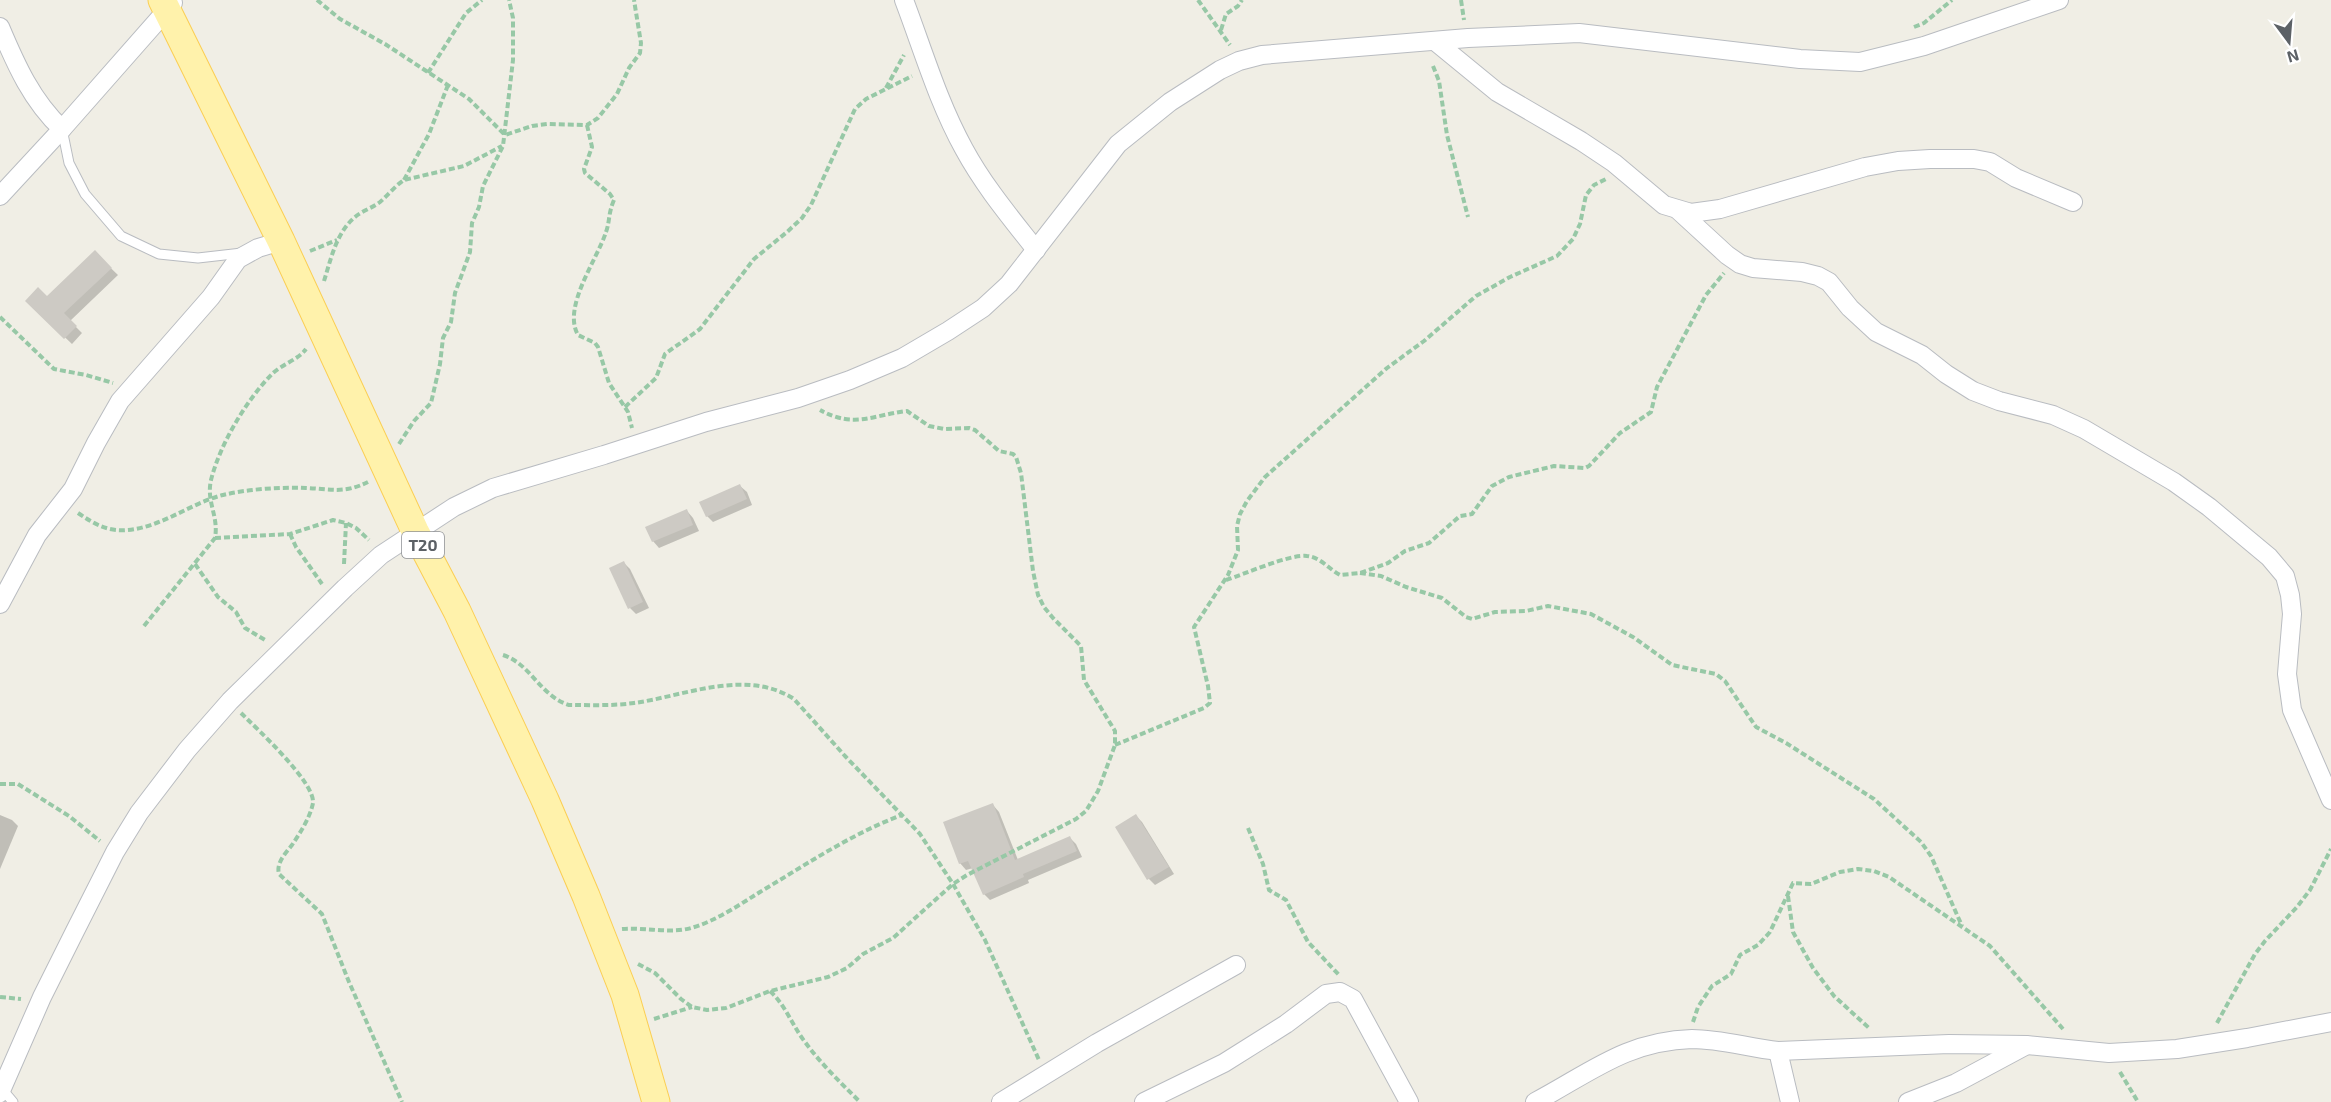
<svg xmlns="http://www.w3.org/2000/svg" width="2331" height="1102" font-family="'Exo 2',sans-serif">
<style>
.shadow{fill:#0003}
.building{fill:#cdcac4}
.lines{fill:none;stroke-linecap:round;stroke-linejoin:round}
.lane-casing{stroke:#b9bcc1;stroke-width:11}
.street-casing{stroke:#b9bcc1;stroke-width:20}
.primary-casing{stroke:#fbce53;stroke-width:29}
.path{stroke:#97c8a6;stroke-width:4;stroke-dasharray:6 3;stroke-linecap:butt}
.lane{stroke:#fff;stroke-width:9}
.street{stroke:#fff;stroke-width:18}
.primary{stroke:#fff2ab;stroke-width:27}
.labels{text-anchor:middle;stroke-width:4.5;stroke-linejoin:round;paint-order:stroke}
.shield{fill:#fff;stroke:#8d9094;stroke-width:1.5}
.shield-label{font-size:16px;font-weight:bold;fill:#5c6166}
</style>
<rect width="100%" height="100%" fill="#f0eee5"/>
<g class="shadow">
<polygon points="95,253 118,275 70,321 82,333 72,344 27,301 47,298"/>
<polygon points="740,486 747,492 752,505 713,522 707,516"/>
<polygon points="687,511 693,518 699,531 659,548 653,541"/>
<polygon points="624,563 630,569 649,608 636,614 630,608"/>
<polygon points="993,805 999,812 1018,860 1070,838 1076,844 1082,857 1028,880 1029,883 990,900 984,894 973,868 966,870 960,863"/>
<polygon points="0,815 12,820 18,826 0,869"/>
<polygon points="1136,816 1142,822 1174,874 1155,885 1149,879 1117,828"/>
</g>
<g class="building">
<polygon points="95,250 112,268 64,313 77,326 64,339 25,301 38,287 47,296"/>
<polygon points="740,484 747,499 706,517 699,502"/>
<polygon points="687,509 693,525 652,542 645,527"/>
<polygon points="624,561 643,602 628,609 609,568"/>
<polygon points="993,803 1015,860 1070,836 1077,851 1023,874 1024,877 983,895 968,861 959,864 943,822"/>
<polygon points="1136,814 1169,867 1147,880 1115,827"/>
</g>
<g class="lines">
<g class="lane-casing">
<g id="lane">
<polyline points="62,129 69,163 85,194 121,236 159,254 198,258 242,253"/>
<polyline points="2,1089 13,1102"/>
</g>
</g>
<g class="street-casing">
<g id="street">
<path d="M904 0C923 50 938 102 964 149 984 186 1011 218 1036 250"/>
<path d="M0 27C16 65 32 101 62 129"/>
<polyline points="1436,42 1497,92 1581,141 1614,163 1664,205 1691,213 1720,209 1865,167 1898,161 1930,159 1974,159 1990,162 2016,178 2073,202"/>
<polyline points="0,196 62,129 173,3"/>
<polyline points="1678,210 1727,255 1740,264 1753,268 1802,272 1818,276 1829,282 1850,308 1876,332 1922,355 1946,374 1973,391 1999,401 2053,415 2084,429 2174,482 2209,507 2269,557 2285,576 2290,595 2292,614 2287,674 2292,710 2331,800"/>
<polyline points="0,604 37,535 73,489 96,443 120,401 211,297 238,259 258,248 281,241"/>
<polyline points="1778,1051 1790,1102"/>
<polyline points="0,1093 42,997 74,933 115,852 139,813 187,750 230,701 345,588 381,555 454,507 493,488 604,455 706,422 798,398 850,380 902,358 948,331 983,308 1009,284 1118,144 1170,102 1220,70 1239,61 1262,55 1468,38 1579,33 1800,59 1860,62 1924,46 2059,0"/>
<polyline points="1001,1102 1097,1043 1236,965"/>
<polyline points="1144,1102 1224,1063 1286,1024 1326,994 1340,992 1353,999 1409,1102"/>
<path d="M1535 1102C1590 1073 1626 1041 1692 1039 1721 1039 1749 1048 1778 1051L1949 1044 2027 1045 2109 1053 2177 1049 2247 1038 2331 1022"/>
<polyline points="1908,1102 1956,1083 2025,1046"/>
</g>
</g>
<g class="primary-casing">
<polyline id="primary" points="162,0 281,241 415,531 457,611 545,800 586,896 625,995 656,1102"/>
</g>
<g class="path">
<polyline points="317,0 340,19 385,44 469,99 505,135 532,126 547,124 587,125 598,118 617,94 629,68 640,53 641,43 634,0"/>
<polyline points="1198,0 1230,45"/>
<polyline points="1461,0 1464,20"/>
<polyline points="1914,27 1924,23 1952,0"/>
<polyline points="1221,30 1226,14 1238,6 1242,0"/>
<polyline points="1433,66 1439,81 1447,135 1468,217"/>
<polyline points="428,73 466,13 482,0"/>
<polyline points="886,88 904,55"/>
<path d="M587 125 592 147 584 169 585 173 610 194 614 200C608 214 610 221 606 232 597 260 562 307 578 335L595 343 598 347 609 383 628 412 632 428"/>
<polyline points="404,180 429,134 448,85"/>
<polyline points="310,251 337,240"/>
<path d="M324 281C331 259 336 233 355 217 362 211 372 208 380 202 388 195 395 186 404 180L464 166 502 146"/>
<polyline points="0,317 54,369 86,375 113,383"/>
<polyline points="625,407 656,378 665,354 700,329 754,259 787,232 802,218 811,205 855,109 866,99 912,76"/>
<polyline points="399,444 414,421 431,403 440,364 443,338 451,322 455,293 470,252 472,223 479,207 483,186 503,146 513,60 513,18 509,0"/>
<path d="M78 513C94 524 108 532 128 530 162 527 191 503 223 495 248 489 280 487 306 488 331 489 344 494 368 482"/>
<polyline points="290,534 296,547 322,584"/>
<polyline points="215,538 290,534 333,520 346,523 356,528 369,540"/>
<polyline points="195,564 218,597 236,612 245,628 265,640"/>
<polyline points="344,564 346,523"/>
<polyline points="1360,573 1381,576 1406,587 1442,598 1466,617 1472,619 1495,612 1526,611 1548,606 1591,614 1633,637 1672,665 1716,674 1725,681 1756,727 1786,743 1874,799 1921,842 1931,856 1962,926"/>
<path d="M1226 580C1245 574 1289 554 1307 556 1320 557 1329 569 1340 575L1360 573 1388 563 1405 551 1429 543 1460 516 1472 514 1492 486 1509 477 1554 466 1585 468 1589 466 1620 433 1651 412 1657 387 1706 295 1724 273"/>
<path d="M144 626 215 538C219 516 206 502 211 480 220 444 247 399 273 373 283 364 299 359 306 349"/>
<path d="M503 655C531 664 540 696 569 705 590 705 613 706 634 703 685 696 746 668 794 699L845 756 920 834 953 884 985 940 1039 1060"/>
<path d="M241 713C257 729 315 782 313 803 310 818 300 833 292 845 285 854 276 863 279 874L322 914 349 982 402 1102"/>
<polyline points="1115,745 1204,708 1210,703 1208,686 1194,627 1228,575 1238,550 1237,526 1240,514 1247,501 1265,477 1387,368 1424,341 1476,296 1510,277 1557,256 1573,239 1580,224 1586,195 1594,185 1606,179"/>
<polyline points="0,784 18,784 69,816 100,841"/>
<polyline points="1248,828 1263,864 1269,890 1286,900 1308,942 1339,975"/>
<polyline points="1788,896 1793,932 1813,968 1834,996 1869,1028"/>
<path d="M622 929C644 927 670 934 691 928 716 921 739 905 760 892 807 864 851 834 902 815"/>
<path d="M638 964 655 973 681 999 692 1007 707 1010 726 1008 770 991 828 977 847 968 863 954 893 938 953 884 967 875 1076 819 1086 811 1098 791 1115 745V731L1084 680 1081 646 1053 618 1044 607 1038 595 1033 571 1021 473 1016 457 1013 454 999 451 975 430 969 428 944 429 929 426 907 411C872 415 855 429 820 410"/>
<path d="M770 991C786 1006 792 1025 805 1042 821 1064 841 1083 860 1102"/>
<polyline points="0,997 21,999"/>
<polyline points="654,1019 692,1007"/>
<polyline points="1693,1022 1698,1007 1712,986 1731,974 1740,955 1758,945 1770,932 1793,883 1811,884 1840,872 1858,869 1874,871 1889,877 1990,946 2063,1029"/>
<polyline points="2217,1023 2255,954 2265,941 2297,907 2310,890 2331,849"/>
<polyline points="2120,1072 2138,1102"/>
</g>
<use href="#lane" class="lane"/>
<use href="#street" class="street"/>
<use href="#primary" class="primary"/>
</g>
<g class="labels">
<rect class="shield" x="402" y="532" width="42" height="26" rx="4.5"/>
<g class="shield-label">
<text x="423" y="551">T20</text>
</g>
</g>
<g transform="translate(2289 42) rotate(164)" stroke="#ffffff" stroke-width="4.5" paint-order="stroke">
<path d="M0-4.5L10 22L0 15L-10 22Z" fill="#5c6166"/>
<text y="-9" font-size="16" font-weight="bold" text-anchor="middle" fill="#5c6166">N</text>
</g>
</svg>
